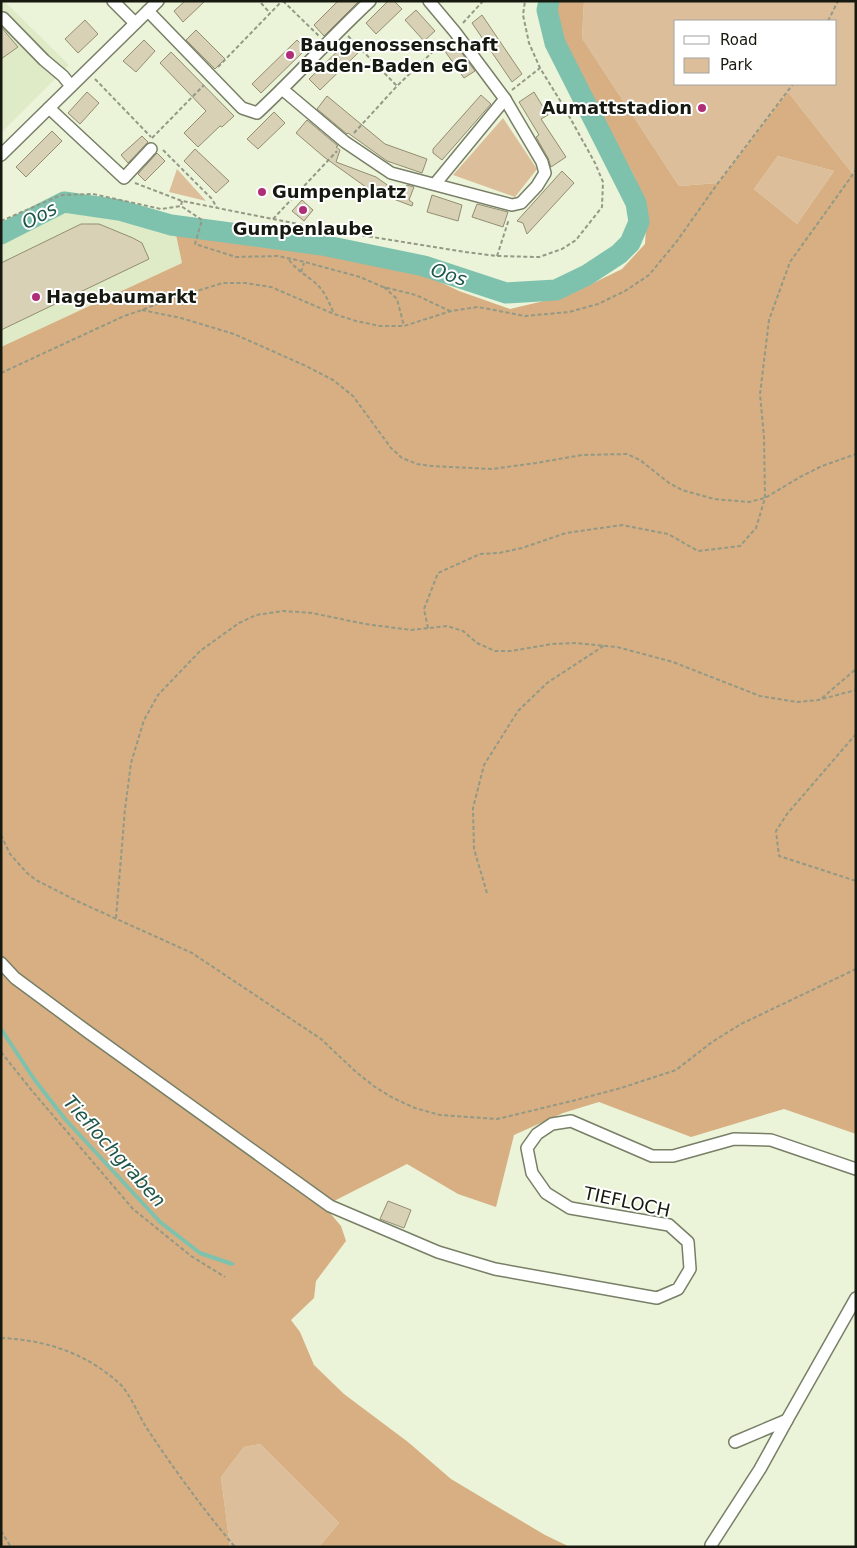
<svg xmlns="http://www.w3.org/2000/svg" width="857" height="1548" font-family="'DejaVu Sans',sans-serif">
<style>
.built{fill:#dfeac6}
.green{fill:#ddbe9b;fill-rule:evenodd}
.forest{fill:#d7af83;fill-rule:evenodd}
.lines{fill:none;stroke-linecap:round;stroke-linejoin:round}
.stream{stroke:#7ec2ae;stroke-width:4}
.river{stroke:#7ec2ae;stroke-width:21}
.building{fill:#d8d1b5;stroke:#938d72}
.minor-casing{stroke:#777f66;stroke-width:14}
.path{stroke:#939985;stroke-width:2;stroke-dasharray:4 2.5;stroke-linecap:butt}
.minor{stroke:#fff;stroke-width:11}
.poi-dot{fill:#b02e77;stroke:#fff;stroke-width:2}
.labels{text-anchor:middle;stroke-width:4;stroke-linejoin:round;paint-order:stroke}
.poi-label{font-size:18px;font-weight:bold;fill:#16190f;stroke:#fff;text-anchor:start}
.street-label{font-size:18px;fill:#16190f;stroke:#fff}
.water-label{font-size:19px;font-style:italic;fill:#1e5648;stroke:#fff}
</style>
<rect width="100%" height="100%" fill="#ebf4d8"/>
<g class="built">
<polygon points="1,1 4,1 69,65 1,133"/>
<polygon points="68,206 175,230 182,263 1,347 1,240"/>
</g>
<g class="green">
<path d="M584 1H856V178L788 92 718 183 679 186 582 38ZM676 21H836V84H676Z"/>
<polygon points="503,118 537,169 515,197 453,175"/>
<polygon points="778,156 834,171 797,224 754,189"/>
<polygon points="177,169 206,201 169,192"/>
<polygon points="260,1444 339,1523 319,1547 230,1547 221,1477 244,1447"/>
</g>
<path class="forest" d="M557 1H584L582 38 679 186 718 183 788 92 856 178V1134L784 1109 691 1137 599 1102 563 1113 514 1135 496 1207 458 1194 407 1164 334 1201 330 1213 341 1226 346 1241 316 1281 314 1298 291 1320 300 1332 314 1365 344 1394 408 1442 451 1479 545 1535 570 1547H319L339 1523 260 1444 244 1447 221 1477 230 1547H1V347L182 263 175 230 354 255 419 272 459 291 510 309 569 295 622 269 645 244 647 213 634 176 565 48 553 15ZM778 156 834 171 797 224 754 189Z"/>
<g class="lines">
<polyline class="stream" points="1,1029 34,1079 65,1119 160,1222 200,1253 232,1264"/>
<polyline class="river" points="1,234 64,202 119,210 171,225 322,245 424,266 506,293 556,290 587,275 619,254 630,243 639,222 636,203 555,43 547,10 549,1"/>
</g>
<g class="building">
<polygon points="185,1 205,1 183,22 174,11"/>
<polygon points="338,1 359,1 324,36 314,25"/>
<polygon points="388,1 394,1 402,9 376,34 366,23"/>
<polygon points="416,10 435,31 424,41 405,20"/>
<polygon points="482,15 522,74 512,82 472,23"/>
<polygon points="85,20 98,34 78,53 65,39"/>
<polygon points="1,27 18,47 1,59"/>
<polygon points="196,30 225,59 215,69 186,40"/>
<polygon points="144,40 155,51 136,72 123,61"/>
<polygon points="297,40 306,49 261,93 252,84"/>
<polygon points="349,40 360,51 320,90 309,79"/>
<polygon points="452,40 475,71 464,78 442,47"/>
<polygon points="171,52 234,116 222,127 220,126 198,147 184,133 206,111 160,63"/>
<polygon points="87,92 99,103 80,124 68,113"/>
<polygon points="534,92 548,115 541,119 566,157 551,167 548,158 536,137 539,135 519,102"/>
<polygon points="481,95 491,104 442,160 433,153 433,149"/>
<polygon points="327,96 385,144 427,159 422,173 387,161 348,133 347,134 317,109"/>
<polygon points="274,112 285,123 258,149 247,139"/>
<polygon points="307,120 338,146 336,147 340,150 336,162 376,177 400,194 407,185 414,187 409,200 413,203 412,206 370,190 324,157 296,133"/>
<polygon points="52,131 62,141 26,177 16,167"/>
<polygon points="142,136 148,142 128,163 121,155"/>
<polygon points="195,149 229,181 216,193 184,161"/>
<polygon points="157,153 165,161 145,181 138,174"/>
<polygon points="562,171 574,183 527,234 523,223 517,221"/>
<polygon points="432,195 462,205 458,221 427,212"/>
<polygon points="302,200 313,210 304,221 292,211"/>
<polygon points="477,204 508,212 503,227 472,217"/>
<polygon points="81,224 99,224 133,238 142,243 149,259 1,330 1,263"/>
<polygon points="388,1201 411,1210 404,1228 380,1219"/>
</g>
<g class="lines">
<g class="minor-casing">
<g id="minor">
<polyline points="113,1 135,23"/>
<path d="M148 11 242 108 257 113C296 77 331 37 370 1"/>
<polyline points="3,18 44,60 63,76 71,86"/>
<polyline points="282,89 345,142 391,173 512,205 521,203 537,186 545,173 542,162 505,99 455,32 429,1"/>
<polyline points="49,108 124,178 151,149"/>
<polyline points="1,155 158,1"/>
<polyline points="435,184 505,99"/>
<polyline points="1,963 15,978 88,1032 330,1206 438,1252 495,1269 657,1298 678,1289 690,1269 688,1242 669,1225 570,1208 546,1193 532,1173 527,1148 537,1134 552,1124 571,1121 652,1156 673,1156 734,1139 771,1140 856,1169"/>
<polyline points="787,1420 856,1298"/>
<polyline points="711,1545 760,1469 787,1420 735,1442"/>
</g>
</g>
<g class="path">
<polyline points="283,1 319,36"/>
<polyline points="261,3 270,13"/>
<polyline points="828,21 838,1"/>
<polyline points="463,23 483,1"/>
<polyline points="348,36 397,86"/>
<polyline points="218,67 282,1"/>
<polyline points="95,79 151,137"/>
<polyline points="512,90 540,68"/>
<polyline points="354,133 397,86 445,40"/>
<polyline points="152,138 204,85"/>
<polyline points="163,150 212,199 217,208"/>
<polyline points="135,183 182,201 329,230 465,252 497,256 539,257 562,249 576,240 602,207 603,182 595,163 564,107 540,68 529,43 523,15 525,1"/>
<polyline points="182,201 181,206 202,220 195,244 236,257 278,256 301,261 360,277 383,287 416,295 450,311"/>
<polyline points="273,219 337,151"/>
<polyline points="1,221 61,195 93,194 161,209 181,206"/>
<polyline points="497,256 509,219"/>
<path d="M289 260C296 269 304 274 313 281 324 289 329 302 334 314"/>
<polyline points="301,272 304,263"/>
<polyline points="384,287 397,299 404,326"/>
<polyline points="142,310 181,318 234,334 306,366 333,380 353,396 391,448 402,458 417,464 431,466 492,469 536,463 582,455 627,454 640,460 669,483 682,490 714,499 749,502 765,498 800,477 822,466 856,454"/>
<polyline points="1,373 124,316 142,310 167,300 223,283 245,283 271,287 334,314 356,321 380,326 404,326 451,311 478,307 525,316 569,312 598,304 625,291 649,275 677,241 718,183 793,84"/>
<polyline points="428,628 424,609 438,573 480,554 499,553 522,548 566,533 622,525 668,534 698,551 740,546 756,528 765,498 764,437 760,394 769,320 790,262 856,170"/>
<polyline points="822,698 856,669"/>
<polyline points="856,734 787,814 776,831 779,856 856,881"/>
<polyline points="1,835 10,854 27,873 36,880 79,902 192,953 321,1039 356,1072 375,1087 393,1098 415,1108 440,1115 497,1119 572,1101 621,1088 676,1070 712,1042 741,1024 856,969"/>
<polyline points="487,893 474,849 473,808 484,765 518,711 547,683 605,645"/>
<polyline points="116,918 125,809 131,763 144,720 158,695 200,651 239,623 256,615 283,611 312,613 365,624 411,630 447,626 463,631 477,643 495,651 511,651 552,644 575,643 617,647 673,662 760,696 797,702 818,700 856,690"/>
<polyline points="1,1052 33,1092 133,1209 191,1256 225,1277"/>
<path d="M1 1338C46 1340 86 1353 120 1384 130 1394 138 1414 146 1427 173 1468 203 1509 235 1547"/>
<polyline points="1,1531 11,1547"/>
</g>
<use href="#minor" class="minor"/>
</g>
<g class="poi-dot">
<circle cx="290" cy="55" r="5"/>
<circle cx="702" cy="108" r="5"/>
<circle cx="262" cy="192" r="5"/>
<circle cx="303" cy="210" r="5"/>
<circle cx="36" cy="297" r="5"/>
</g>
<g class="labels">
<g class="poi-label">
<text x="300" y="51">Baugenossenschaft<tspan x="300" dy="21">Baden-Baden eG</tspan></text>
<text x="692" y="114" text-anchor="end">Aumattstadion</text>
<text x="272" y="198">Gumpenplatz</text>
<text x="303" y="235" text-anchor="middle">Gumpenlaube</text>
<text x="46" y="303">Hagebaumarkt</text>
</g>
<g class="street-label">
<text transform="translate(627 1202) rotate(12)" y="6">TIEFLOCH</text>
</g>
<g class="water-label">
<text transform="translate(39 215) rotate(-28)" y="7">Oos</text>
<text transform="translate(449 274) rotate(18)" y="7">Oos</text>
<text transform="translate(115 1151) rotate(48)" y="7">Tieflochgraben</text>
</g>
</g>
<rect width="857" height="1548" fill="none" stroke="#16190f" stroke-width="5"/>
<rect x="674" y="20" width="162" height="65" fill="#ffffff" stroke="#a2a39f"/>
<rect x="684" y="36" width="25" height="8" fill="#ffffff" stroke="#a2a39f"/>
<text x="720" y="45" font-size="15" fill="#16190f">Road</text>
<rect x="684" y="58" width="25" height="15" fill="#ddbe9b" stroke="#a2a39f"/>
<text x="720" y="70" font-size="15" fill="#16190f">Park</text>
</svg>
